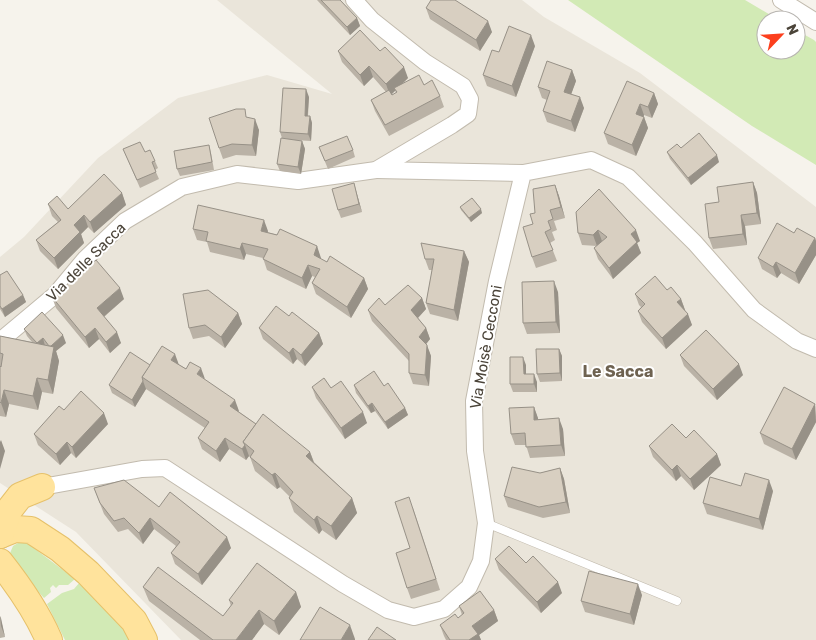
<svg xmlns="http://www.w3.org/2000/svg" width="816" height="640" font-family="Rubik,sans-serif">
<style>
.residential{fill:#eae5da}
.green{fill:#d2eab5}
.lines{fill:none;stroke-linecap:round;stroke-linejoin:round}
.service-casing{stroke:#c2bbae;stroke-width:9}
.minor-casing{stroke:#c2bbae;stroke-width:18}
.primary-casing{stroke:#e6c16a;stroke-width:28}
.service{stroke:#fff;stroke-width:8}
.minor{stroke:#fff;stroke-width:16}
.primary{stroke:#ffe39c;stroke-width:26}
.wall{fill:#bab2a6;fill-rule:evenodd}
.shaded-wall{fill:#979187}
.building{fill:#d8cfc1;stroke:#979187}
.labels{text-anchor:middle;stroke-width:4;stroke-linejoin:round;paint-order:stroke}
.street-label{font-size:15px;fill:#4b4439;stroke:#fff}
.neighbourhood-label{font-size:16px;font-weight:bold;fill:#6e6250;stroke:#fff}
</style>
<rect width="100%" height="100%" fill="#f6f3ec"/>
<polygon class="residential" points="217,0 522,0 544,17 640,73 816,207 816,640 181,640 76,532 0,483 0,257 24,237 98,158 178,98 267,75 332,94"/>
<g class="green">
<polygon points="568,0 745,0 779,20 766,20 766,50 796,50 796,30 814,40 816,42 816,165 752,126"/>
<polygon points="23,540 75,579 68,585 59,585 56,588 53,585 50,588 51,592 44,598 8,558 13,546"/>
<polygon points="80,582 128,631 131,640 65,640 47,604 62,593 74,589"/>
</g>
<g class="lines">
<g class="service-casing">
<polyline id="service" points="486,523 677,601"/>
</g>
<g class="minor-casing">
<g id="minor">
<polyline points="781,0 816,22"/>
<polyline points="376,170 523,173"/>
<polyline points="0,341 55,295 85,259 125,221 182,187 237,174 298,181 376,170 452,125 468,114 470,99 463,86 425,62 372,20 354,0"/>
<polyline points="42,487 142,469 165,468 343,584 388,610 414,617 444,609 469,587 481,561 486,523 475,451 474,401 497,281 523,173 591,160 628,177 695,243 754,310 797,341 816,349"/>
</g>
</g>
<g class="primary-casing">
<g id="primary">
<polyline points="0,535 15,529 31,530 60,549 88,573 134,621 144,640"/>
<polyline points="0,535 9,510 20,496 42,487"/>
<path d="M0 562C19 586 37 612 49 640"/>
</g>
</g>
<use href="#service" class="service"/>
<use href="#minor" class="minor"/>
<use href="#primary" class="primary"/>
</g>
<g class="wall">
<polygon points="317,0 340,0 357,18 360,26 350,35"/>
<polygon points="426,8 492,32 480,51 430,19"/>
<polygon points="535,46 516,97 487,86 483,75 499,52"/>
<path d="M338 51H380L408 78 402 84 424 85 440 96 444 107 389 136 375 111 371 100 386 92 373 77 364 86 342 62ZM395 90 396 93 392 95 391 94Z"/>
<polygon points="572,70 576,81 571,94 584,108 575,132 547,122 543,111 547,100 542,98 538,87"/>
<polygon points="654,93 658,104 652,118 644,115 644,117 648,128 636,156 608,144 604,133"/>
<polygon points="309,97 308,116 310,116 312,123 311,141 294,140 302,141 305,149 301,174 280,171 277,164 282,138 280,132"/>
<polygon points="248,117 259,130 256,156 236,155 223,159 219,148"/>
<polygon points="209,145 211,153 214,170 180,176 177,169"/>
<polygon points="319,147 353,150 355,157 328,169"/>
<polygon points="681,148 719,162 691,185 670,159 667,152"/>
<polygon points="123,149 155,161 158,168 155,170 159,179 140,188"/>
<polygon points="753,182 757,193 761,224 745,226 747,245 713,249 709,238 719,202"/>
<polygon points="354,183 362,212 341,218 338,210"/>
<polygon points="555,185 559,196 565,218 554,221 557,230 552,232 555,240 550,243 557,261 536,268 532,257 535,213"/>
<polygon points="122,193 126,205 94,233 88,227 81,234 84,243 58,269 40,251 36,240 58,222 52,216 48,204 68,209"/>
<polygon points="460,207 482,213 471,222 461,210"/>
<polygon points="576,212 640,241 637,243 641,253 613,279 598,259 594,248 597,246 582,245 578,233"/>
<polygon points="193,229 268,231 267,232 317,246 320,259 327,262 364,278 368,289 351,318 316,294 312,283 315,277 312,276 306,289 267,270 263,258 246,254 244,260 210,252 207,242 197,240"/>
<polygon points="794,233 815,238 816,241 816,255 799,284 781,273 777,278 762,269 758,258"/>
<polygon points="464,251 469,262 458,321 430,314 426,303 432,270 429,270 425,259"/>
<polygon points="0,275 23,295 26,302 5,317 0,309"/>
<polygon points="667,290 681,299 685,310 692,325 666,349 642,322 638,311 641,307 639,305 635,294"/>
<polygon points="558,292 560,333 527,334 523,323"/>
<polygon points="52,297 124,299 104,317 121,343 110,353 99,339 89,348 56,308"/>
<polygon points="422,298 426,309 418,318 426,328 430,339 426,344 431,356 429,386 413,384 409,373 409,361 372,321 368,310 385,305"/>
<polygon points="238,313 242,324 225,348 209,336 193,339 189,328"/>
<polygon points="289,316 319,333 323,344 305,366 297,359 293,364 263,339 259,328"/>
<polygon points="24,329 66,343 56,351 59,361 53,394 42,392 38,410 9,404 6,417 0,416 0,336 32,342 27,336"/>
<polygon points="559,349 562,356 562,381 540,382 537,374"/>
<polygon points="680,355 743,375 717,400 684,366"/>
<polygon points="178,364 204,379 238,411 256,424 310,452 314,462 352,498 357,513 336,540 322,530 319,534 294,512 289,498 290,497 280,487 277,489 255,471 250,457 249,456 246,460 229,449 220,462 202,449 198,438 205,428 146,389 135,407 112,393 109,385 150,365"/>
<polygon points="526,365 526,374 537,382 537,392 513,392 510,384"/>
<polygon points="354,385 384,386 405,408 408,415 388,429 375,411 371,413 356,393"/>
<polygon points="312,387 331,388 367,423 345,439 316,398"/>
<polygon points="815,404 816,422 796,460 764,444 760,433"/>
<polygon points="534,407 538,419 563,429 565,456 530,458 526,445 515,445 511,434"/>
<polygon points="64,410 108,424 76,458 71,453 60,465 38,445 34,434"/>
<polygon points="686,438 717,454 721,465 694,490 681,476 676,481 653,457 649,446"/>
<polygon points="560,468 564,479 570,513 543,518 508,507 504,496 540,473"/>
<polygon points="741,486 773,491 763,530 707,514 703,503"/>
<polygon points="94,488 159,507 231,548 202,585 175,564 171,553 176,546 154,529 143,544 128,529 118,532 104,514"/>
<polygon points="413,508 440,590 411,599 407,588"/>
<polygon points="495,559 562,593 541,613 499,570"/>
<polygon points="143,587 223,616 231,606 229,600 296,592 301,607 279,635 264,624 252,640 200,640 149,601"/>
<polygon points="642,595 634,625 585,612 581,601"/>
<polygon points="459,606 494,610 498,621 479,635 481,640 446,640 444,636 440,625 458,618 462,615"/>
<polygon points="0,616 5,637 0,638"/>
</g>
<g class="shaded-wall">
<polygon points="357,18 360,26 350,35 347,27"/>
<polygon points="488,21 492,32 480,51 476,40"/>
<polygon points="531,35 535,46 516,97 512,86"/>
<polygon points="369,66 373,77 364,86 360,75"/>
<polygon points="404,67 408,78 390,96 386,84"/>
<polygon points="572,70 576,81 568,103 564,92"/>
<polygon points="306,89 309,97 307,123 305,116"/>
<polygon points="654,93 658,104 652,118 648,107"/>
<polygon points="580,97 584,108 575,132 571,121"/>
<polygon points="640,104 644,115 640,125 636,114"/>
<polygon points="310,116 312,123 311,141 308,134"/>
<polygon points="644,117 648,128 636,156 632,145"/>
<polygon points="255,119 259,130 256,156 252,145"/>
<polygon points="302,141 305,149 301,174 298,167"/>
<polygon points="717,155 719,162 691,185 688,178"/>
<polygon points="753,182 757,193 761,224 757,213"/>
<polygon points="354,183 356,191 362,212 359,204"/>
<polygon points="555,185 559,196 565,218 561,207"/>
<polygon points="122,193 126,205 94,233 90,222"/>
<polygon points="481,209 482,213 471,222 469,218"/>
<polygon points="84,215 88,227 81,234 84,243 58,269 54,258 74,225"/>
<polygon points="741,215 745,226 747,245 743,234"/>
<polygon points="264,220 268,231 265,242 261,231"/>
<polygon points="598,230 602,241 597,246 593,235"/>
<polygon points="636,230 640,241 637,243 641,253 613,279 609,268 631,234"/>
<polygon points="815,238 816,241 816,255 799,284 795,273"/>
<polygon points="242,243 246,254 244,260 240,249"/>
<polygon points="317,246 321,258 319,266 314,255"/>
<polygon points="464,251 469,262 458,321 454,310"/>
<polygon points="776,262 781,273 777,278 773,267"/>
<polygon points="308,265 312,276 306,289 302,278"/>
<polygon points="364,278 368,289 351,318 347,307"/>
<polygon points="554,281 558,292 560,333 556,322"/>
<polygon points="120,288 124,299 101,319 97,308"/>
<polygon points="23,295 26,302 5,317 2,309"/>
<polygon points="422,298 426,309 415,321 411,310"/>
<polygon points="681,299 685,310 681,313 677,302"/>
<polygon points="238,313 242,324 225,348 221,337"/>
<polygon points="688,314 692,325 666,349 662,338"/>
<polygon points="95,328 99,339 89,348 85,337"/>
<polygon points="426,328 430,339 423,348 419,337"/>
<polygon points="117,332 121,343 110,353 106,342"/>
<polygon points="319,333 323,344 305,366 301,355"/>
<polygon points="63,335 66,343 56,351 59,361 53,394 48,380 50,347"/>
<polygon points="43,338 45,346 37,343"/>
<polygon points="427,345 431,356 429,386 425,375"/>
<polygon points="293,348 297,359 293,364 289,353"/>
<polygon points="559,349 562,356 562,381 560,373"/>
<polygon points="175,354 179,365 171,360"/>
<polygon points="523,357 526,365 526,382 524,374"/>
<polygon points="739,364 743,375 717,400 713,389"/>
<polygon points="201,368 205,379 197,374"/>
<polygon points="534,374 537,382 537,392 534,384"/>
<polygon points="37,378 42,392 38,410 33,396"/>
<polygon points="143,381 146,389 135,407 132,400"/>
<polygon points="4,390 9,404 6,417 1,403"/>
<polygon points="235,400 239,411 234,417 230,406"/>
<polygon points="372,403 375,411 371,413 368,406"/>
<polygon points="815,404 816,422 796,460 792,449"/>
<polygon points="534,407 538,418 538,431 534,420"/>
<polygon points="405,408 408,415 388,429 385,422"/>
<polygon points="363,412 367,423 345,439 341,428"/>
<polygon points="104,413 108,424 76,458 72,447"/>
<polygon points="559,418 563,429 565,456 561,445"/>
<polygon points="225,438 229,449 220,462 216,451"/>
<polygon points="1,440 5,451 0,469 0,442"/>
<polygon points="67,442 71,453 60,465 56,454"/>
<polygon points="245,445 249,456 246,460 242,449"/>
<polygon points="310,452 315,466 306,456"/>
<polygon points="717,454 721,465 694,490 690,479"/>
<polygon points="677,465 681,476 676,481 672,470"/>
<polygon points="560,468 564,479 570,513 566,502"/>
<polygon points="275,473 280,487 277,489 272,475"/>
<polygon points="769,480 773,491 763,530 759,519"/>
<polygon points="352,498 357,513 336,540 331,526"/>
<polygon points="317,516 322,530 319,534 314,520"/>
<polygon points="150,518 154,529 143,544 139,533"/>
<polygon points="227,537 231,548 202,585 198,574"/>
<polygon points="558,582 562,593 541,613 537,602"/>
<polygon points="638,584 642,595 634,625 630,614"/>
<polygon points="296,592 301,607 279,635 274,621"/>
<polygon points="259,610 264,624 252,640 236,640"/>
<polygon points="494,610 498,621 479,635 481,640 469,640 472,626"/>
<polygon points="0,616 1,618 5,637 1,626"/>
<polygon points="350,625 355,639 355,640 341,640"/>
</g>
<g class="building">
<polygon points="321,0 340,0 357,18 347,27"/>
<polygon points="431,0 455,0 488,21 476,40 426,8"/>
<polygon points="509,26 531,35 512,86 483,75 492,50 499,52"/>
<polygon points="360,30 380,51 385,47 404,67 386,84 369,66 360,75 338,51"/>
<polygon points="547,61 572,70 564,92 580,97 571,121 543,111 550,91 538,87"/>
<polygon points="419,75 424,85 432,80 440,96 385,125 371,100 389,90 392,95 397,92 394,88"/>
<polygon points="627,81 654,93 648,107 640,104 636,114 644,117 632,145 604,133"/>
<polygon points="283,88 306,89 305,116 310,116 308,134 280,132"/>
<polygon points="236,109 245,109 246,117 255,119 252,145 232,144 219,148 209,118"/>
<polygon points="699,133 717,155 688,178 667,152 677,144 681,148"/>
<polygon points="347,136 353,150 325,161 319,147"/>
<polygon points="281,138 302,141 298,167 277,164"/>
<polygon points="140,142 145,152 150,150 155,161 152,162 156,172 137,180 123,149"/>
<polygon points="209,145 212,162 177,169 174,151"/>
<polygon points="104,174 122,193 90,222 84,215 74,225 80,232 54,258 36,240 61,220 48,204 57,196 68,209"/>
<polygon points="753,182 757,213 741,215 743,234 709,238 705,204 719,202 717,187"/>
<polygon points="354,183 359,204 338,210 332,189"/>
<polygon points="555,185 561,207 550,210 553,219 548,221 551,229 545,232 553,250 532,257 523,227 533,224 530,214 535,213 533,189"/>
<polygon points="599,189 636,230 631,234 637,242 609,268 594,248 607,237 598,230 593,235 578,233 576,212"/>
<polygon points="472,198 481,209 469,218 460,207"/>
<polygon points="198,205 264,220 261,231 277,235 280,229 317,246 314,255 327,262 330,256 364,278 347,307 312,283 320,269 308,265 302,278 263,259 268,249 242,243 240,249 206,241 208,232 193,229"/>
<polygon points="777,223 794,233 797,228 815,238 795,273 776,262 773,267 758,258"/>
<polygon points="421,243 464,251 454,310 426,303 434,259 425,259"/>
<polygon points="96,260 120,288 97,308 117,332 106,342 95,328 85,337 52,297"/>
<polygon points="7,271 23,295 2,309 0,306 0,275"/>
<polygon points="655,276 667,290 671,287 681,299 677,302 688,314 662,338 638,311 645,304 635,294"/>
<polygon points="554,281 556,322 523,323 522,282"/>
<polygon points="408,285 422,298 411,310 426,328 419,337 427,345 425,375 409,373 409,354 368,310 379,298 385,305"/>
<polygon points="208,290 238,313 221,337 205,325 189,328 183,294"/>
<polygon points="276,306 289,316 292,312 319,333 301,355 293,348 289,353 259,328"/>
<polygon points="42,312 63,335 51,346 49,346 43,338 37,343 24,329"/>
<polygon points="706,330 739,364 713,389 680,355"/>
<polygon points="0,336 54,347 48,380 37,378 33,396 4,390 1,403 0,402 0,366 1,367 3,354 0,353"/>
<polygon points="162,346 175,354 171,360 186,369 190,362 201,368 197,374 235,400 230,406 256,424 243,442 245,445 242,449 225,438 216,451 198,438 209,422 142,377"/>
<polygon points="536,349 559,349 560,373 537,374"/>
<polygon points="130,352 150,365 142,377 143,381 132,400 109,385"/>
<polygon points="510,357 523,357 524,374 534,374 534,384 510,384"/>
<polygon points="374,371 384,386 388,383 405,408 385,422 372,403 368,406 354,385"/>
<polygon points="324,378 331,388 341,381 363,412 341,428 312,387"/>
<polygon points="784,387 815,404 792,449 760,433"/>
<polygon points="81,391 104,413 72,447 67,442 56,454 34,434 59,406 64,410"/>
<polygon points="534,407 534,420 559,418 561,445 526,447 525,433 511,434 509,408"/>
<polygon points="263,414 310,452 306,456 352,498 331,526 317,516 314,520 289,498 293,492 275,473 272,475 250,457 254,451 243,442"/>
<polygon points="672,424 686,438 694,430 717,454 690,479 677,465 672,470 649,446"/>
<polygon points="512,467 540,473 560,468 566,502 539,507 504,496"/>
<polygon points="745,473 769,480 759,519 703,503 710,477 741,486"/>
<polygon points="124,480 159,507 170,492 227,537 198,574 171,553 180,542 150,518 139,533 124,518 114,521 100,503 94,488"/>
<polygon points="409,497 436,579 407,588 396,553 410,548 395,502"/>
<polygon points="509,546 526,563 533,556 558,582 537,602 495,559"/>
<polygon points="257,563 296,592 274,621 259,610 236,640 213,640 143,587 158,567 223,616 233,603 229,600"/>
<polygon points="589,571 638,584 630,614 581,601"/>
<polygon points="480,591 494,610 472,626 478,634 469,640 450,640 440,625 455,614 458,618 464,613 459,606"/>
<polygon points="320,607 350,625 341,640 300,640"/>
<polygon points="377,627 396,640 368,640"/>
</g>
<g class="labels">
<g class="street-label">
<text transform="translate(86 262) rotate(-45)" y="5">Via delle Sacca</text>
<text transform="translate(486 347) rotate(-80)" y="5">Via Moisè Cecconi</text>
</g>
<g class="neighbourhood-label">
<text x="618" y="377">Le Sacca</text>
</g>
</g>
<g transform="translate(781 35) rotate(65)"><circle r="24" fill="#ffffff" stroke="#b7b4b0"/>
<path d="M0-4L9 19L0 12L-9 19Z" fill="#fc3f1d"/>
<text y="-8" font-size="14" font-weight="bold" text-anchor="middle" fill="#4b4439">N</text>
</g>
</svg>
